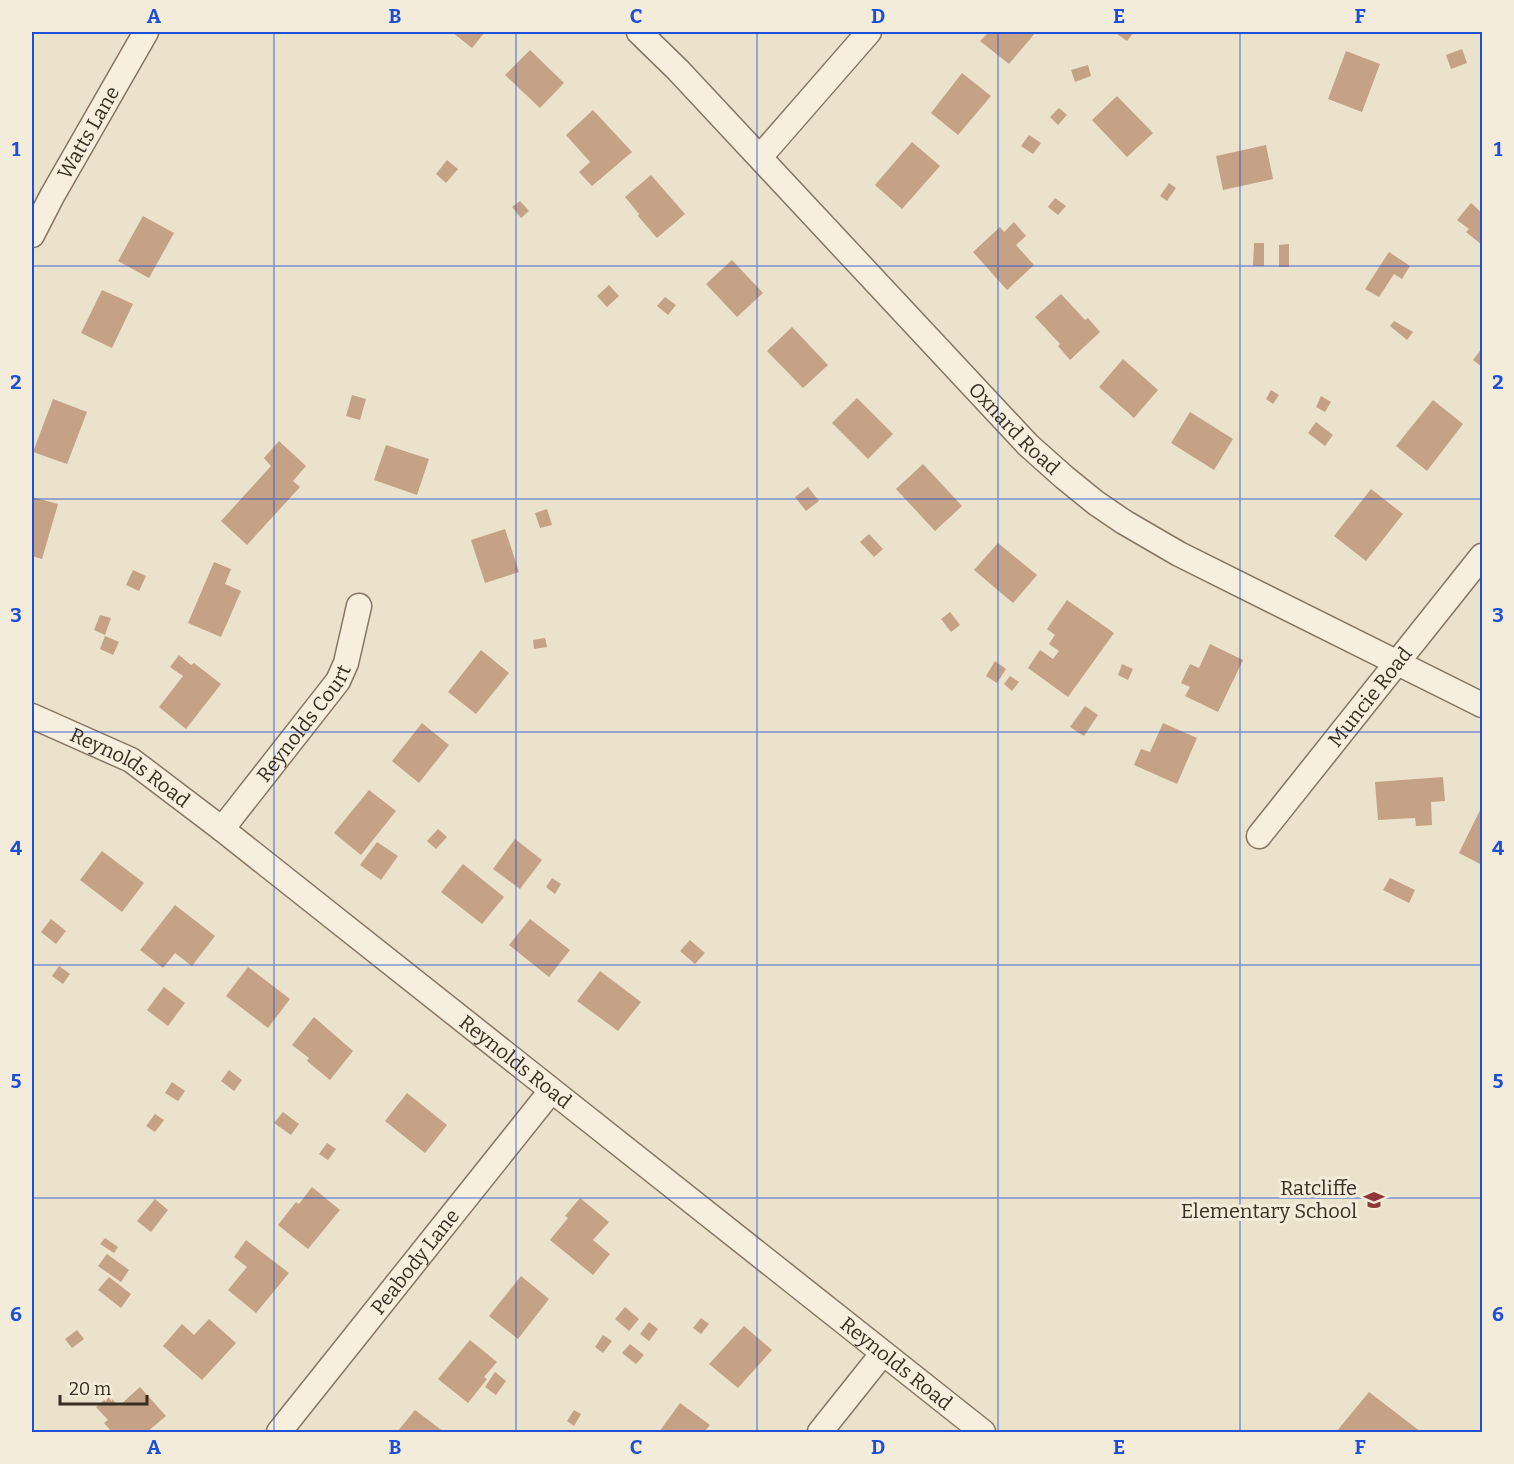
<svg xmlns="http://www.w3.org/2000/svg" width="1514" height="1464" font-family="Bitter,serif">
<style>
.building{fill:#c5a185}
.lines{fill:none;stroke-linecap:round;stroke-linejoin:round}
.minor-casing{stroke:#867561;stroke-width:27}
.minor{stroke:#f6efdd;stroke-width:24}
.grid{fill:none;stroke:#1d4ed8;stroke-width:1.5;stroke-opacity:0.55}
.labels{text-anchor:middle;stroke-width:6;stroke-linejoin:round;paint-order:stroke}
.street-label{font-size:20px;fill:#382d22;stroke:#f3ecda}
.poi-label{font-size:20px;fill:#382d22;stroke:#f3ecda;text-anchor:end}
.neatline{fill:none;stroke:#1d4ed8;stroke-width:2}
.grid-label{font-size:20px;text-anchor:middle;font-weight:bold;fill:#1d4ed8}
</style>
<rect width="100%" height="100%" fill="#ebe2cb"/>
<g class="building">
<polygon points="452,32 485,32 472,48"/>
<polygon points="989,32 1036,32 1009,64 980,41"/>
<polygon points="1118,32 1134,32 1127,41 1117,34"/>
<polygon points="1462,49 1467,63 1451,69 1446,55"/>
<polygon points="530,50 564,83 540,108 505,75"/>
<polygon points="1346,51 1380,64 1362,112 1328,99"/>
<polygon points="1088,65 1091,76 1075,82 1071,70"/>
<polygon points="962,73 991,96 958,135 931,113"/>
<polygon points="1117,96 1153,133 1127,157 1092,120"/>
<polygon points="1059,108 1067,115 1058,125 1050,117"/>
<polygon points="593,110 632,152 592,186 579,172 590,162 566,135"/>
<polygon points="1029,135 1041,143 1033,154 1021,146"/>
<polygon points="912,142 940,166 902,209 875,185"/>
<polygon points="1266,145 1273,179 1223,190 1216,156"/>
<polygon points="447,160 458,169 446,183 436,174"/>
<polygon points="651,175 685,214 657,238 638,216 639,214 625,197"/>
<polygon points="1169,183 1176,188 1167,201 1160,196"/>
<polygon points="1055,198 1066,206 1058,215 1048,207"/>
<polygon points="520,201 529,211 521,218 512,207"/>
<polygon points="1471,203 1482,213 1482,245 1466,232 1469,229 1457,220"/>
<polygon points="143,216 174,233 149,278 118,261"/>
<polygon points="1014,222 1026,236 1016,245 1034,265 1007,290 973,252 1000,227 1004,232"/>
<polygon points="1254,243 1264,243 1264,266 1253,266"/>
<polygon points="1289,244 1289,267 1279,267 1279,245"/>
<polygon points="1389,252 1410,266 1402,279 1394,274 1379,297 1365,289"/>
<polygon points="732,260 763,293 737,317 706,284"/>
<polygon points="609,285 619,296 607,307 597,296"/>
<polygon points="102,290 133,304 112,348 81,333"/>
<polygon points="1061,294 1085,320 1088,318 1100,332 1070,360 1058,346 1060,344 1035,317"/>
<polygon points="665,297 676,305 668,315 657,306"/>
<polygon points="1394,321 1413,332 1407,340 1390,326"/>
<polygon points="792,327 828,365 803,388 767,351"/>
<polygon points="1482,348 1482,367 1473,360"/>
<polygon points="1123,359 1158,390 1134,418 1099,387"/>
<polygon points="1271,390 1279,395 1273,404 1266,399"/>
<polygon points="352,395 366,399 360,420 346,416"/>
<polygon points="1321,396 1331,402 1325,412 1316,407"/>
<polygon points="857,398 893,434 868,459 832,423"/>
<polygon points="53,399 87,412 67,464 33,452"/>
<polygon points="1433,400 1463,424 1427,471 1396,446"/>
<polygon points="1190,412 1233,439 1214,470 1171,443"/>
<polygon points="1316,422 1333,435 1325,446 1308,433"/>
<polygon points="279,441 306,466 293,481 300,487 247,545 221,521 271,466 264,458"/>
<polygon points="386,445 429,459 417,495 374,480"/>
<polygon points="923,464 962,506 935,531 896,489"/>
<polygon points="808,487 819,501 806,511 795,497"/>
<polygon points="1371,489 1403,514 1366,561 1334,536"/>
<polygon points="32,497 58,504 42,559 32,556"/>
<polygon points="547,509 552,525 540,528 535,513"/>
<polygon points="505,529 519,572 485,583 471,540"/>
<polygon points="869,534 883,549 874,557 860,542"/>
<polygon points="998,543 1037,575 1013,603 974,570"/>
<polygon points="214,562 231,569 225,584 241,591 221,637 188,623"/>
<polygon points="133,570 146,576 139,591 126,585"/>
<polygon points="1067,600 1114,633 1068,697 1028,668 1040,650 1053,659 1059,651 1049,644 1055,635 1047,629"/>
<polygon points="950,612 960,625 951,632 941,619"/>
<polygon points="100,615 111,618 105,635 94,630"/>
<polygon points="105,636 119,642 113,655 100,649"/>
<polygon points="545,638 547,647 534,649 533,640"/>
<polygon points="1210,644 1243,660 1218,712 1185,696 1190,687 1181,683 1190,664 1199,668"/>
<polygon points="481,650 509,673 476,714 448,692"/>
<polygon points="179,655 191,665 194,663 221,684 186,729 159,707 183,676 170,667"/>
<polygon points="995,661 1006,669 997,683 986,676"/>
<polygon points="1122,664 1133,669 1128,680 1118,675"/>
<polygon points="1010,676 1019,682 1012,691 1004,684"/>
<polygon points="1085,706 1098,715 1084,736 1070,727"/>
<polygon points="422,723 449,745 419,783 392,761"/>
<polygon points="1163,723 1197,738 1177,784 1134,765 1141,749 1150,752"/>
<polygon points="1443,777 1445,801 1431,802 1432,825 1416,826 1415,818 1378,820 1375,782"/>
<polygon points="369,790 396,811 361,855 334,833"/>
<polygon points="1482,806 1482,865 1459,853"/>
<polygon points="438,829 447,837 436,849 427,841"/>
<polygon points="515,839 542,860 520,889 493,869"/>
<polygon points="377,842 398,856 381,880 360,865"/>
<polygon points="102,851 144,883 122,912 80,880"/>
<polygon points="463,864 504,897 482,924 441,892"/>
<polygon points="552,878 561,884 555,894 546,887"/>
<polygon points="1390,878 1415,890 1409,903 1383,890"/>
<polygon points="175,905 215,936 192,966 175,953 163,968 140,950"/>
<polygon points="51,919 66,931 56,944 41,932"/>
<polygon points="530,919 570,950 549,977 509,945"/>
<polygon points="690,940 705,953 695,964 680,951"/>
<polygon points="59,966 70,974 63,984 52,976"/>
<polygon points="248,967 290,999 268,1028 226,996"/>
<polygon points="600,971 641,1002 618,1031 577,1001"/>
<polygon points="164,987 185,1003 168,1026 147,1010"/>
<polygon points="314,1017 353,1051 330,1080 307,1061 309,1058 292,1045"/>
<polygon points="229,1070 242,1080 234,1091 221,1081"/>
<polygon points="172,1082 185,1091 178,1101 165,1093"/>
<polygon points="407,1093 447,1125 425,1153 385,1121"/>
<polygon points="283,1112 299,1124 291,1135 274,1123"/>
<polygon points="155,1114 164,1120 155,1132 146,1126"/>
<polygon points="327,1143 336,1149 328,1160 319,1154"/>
<polygon points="312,1187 340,1210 308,1249 278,1225 296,1202 299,1204"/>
<polygon points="580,1198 609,1222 593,1240 610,1254 593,1275 550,1240 568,1218 565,1216"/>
<polygon points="155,1199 168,1210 151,1232 137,1221"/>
<polygon points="105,1238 118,1247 114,1253 100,1244"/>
<polygon points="246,1240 289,1273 256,1313 228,1290 247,1267 234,1257"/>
<polygon points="107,1254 129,1270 121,1282 98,1266"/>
<polygon points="521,1276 549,1299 518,1339 489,1316"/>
<polygon points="109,1277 131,1294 121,1308 98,1290"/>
<polygon points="625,1307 639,1319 629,1331 615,1319"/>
<polygon points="701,1318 709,1324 701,1334 693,1328"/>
<polygon points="209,1319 236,1343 202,1380 163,1346 182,1324 194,1335"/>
<polygon points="649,1322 658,1329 649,1341 640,1334"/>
<polygon points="744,1326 772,1350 738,1388 709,1364"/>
<polygon points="77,1330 84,1339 72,1348 65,1339"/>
<polygon points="603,1335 612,1341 603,1353 595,1347"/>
<polygon points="470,1340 497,1362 484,1377 487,1379 468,1403 438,1379"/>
<polygon points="630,1344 644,1355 636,1364 622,1353"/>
<polygon points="495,1372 506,1381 496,1395 485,1387"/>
<polygon points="140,1387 166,1416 147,1432 112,1432 104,1423 108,1420 96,1407 109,1396 119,1406"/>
<polygon points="1369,1392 1421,1432 1336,1432"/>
<polygon points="680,1403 710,1425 704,1432 659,1432"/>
<polygon points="415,1410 444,1432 397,1432"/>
<polygon points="574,1410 581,1414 574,1426 567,1421"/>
</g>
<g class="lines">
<g class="minor-casing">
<g id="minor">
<path id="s1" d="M639 32 678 70 1028 445 1064 477 1096 503 1124 522 1179 554 1482 705"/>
<polyline points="760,157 869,32"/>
<path id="s2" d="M32 235 52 196 146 32"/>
<path id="s3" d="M32 716 131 760 222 829 983 1432"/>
<path id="s4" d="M222 829 338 681 346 663 359 606"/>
<path id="s5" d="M1259 836 1482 556"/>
<path id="s6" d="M279 1432 551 1091"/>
<polyline points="820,1432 883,1353"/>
</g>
</g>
<use href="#minor" class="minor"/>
</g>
<path class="grid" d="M274 32V1432M516 32V1432M757 32V1432M998 32V1432M1240 32V1432M32 266H1482M32 499H1482M32 732H1482M32 965H1482M32 1198H1482"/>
<defs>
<g id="school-bare" transform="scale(1.62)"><path d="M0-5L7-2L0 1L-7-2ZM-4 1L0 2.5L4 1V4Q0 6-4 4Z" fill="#8f3837" stroke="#f3ecda" stroke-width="2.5" paint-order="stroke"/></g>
</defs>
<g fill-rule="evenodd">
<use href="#school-bare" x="1374" y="1200"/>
</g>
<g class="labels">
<g class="street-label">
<text dy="7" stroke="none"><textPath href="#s2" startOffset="117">Watts Lane</textPath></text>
<text dy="7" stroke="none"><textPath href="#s1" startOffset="546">Oxnard Road</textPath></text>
<text dy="7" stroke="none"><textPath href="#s5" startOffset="178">Muncie Road</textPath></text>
<text dy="7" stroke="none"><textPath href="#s4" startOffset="134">Reynolds Court</textPath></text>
<text dy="7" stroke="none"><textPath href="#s3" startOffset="111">Reynolds Road</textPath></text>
<text dy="7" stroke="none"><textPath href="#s3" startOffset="597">Reynolds Road</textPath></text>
<text dy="7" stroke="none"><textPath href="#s6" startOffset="218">Peabody Lane</textPath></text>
<text dy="7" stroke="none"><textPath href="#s3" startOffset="1083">Reynolds Road</textPath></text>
</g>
<g class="poi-label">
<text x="1357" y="1195">Ratcliffe<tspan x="1357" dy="23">Elementary School</tspan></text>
</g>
</g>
<rect width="1514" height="1464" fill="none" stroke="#f3ecda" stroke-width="66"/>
<path d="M60 1395v9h87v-9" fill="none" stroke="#382d22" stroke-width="3"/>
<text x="69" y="1395" font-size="18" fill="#382d22" stroke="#f3ecda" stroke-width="4.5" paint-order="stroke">20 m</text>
<rect x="33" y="33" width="1448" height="1398" class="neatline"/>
<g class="grid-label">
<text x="154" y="23">A</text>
<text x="395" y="23">B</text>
<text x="636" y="23">C</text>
<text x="878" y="23">D</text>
<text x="1119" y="23">E</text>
<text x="1360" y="23">F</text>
<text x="16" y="156">1</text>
<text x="1498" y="156">1</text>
<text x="16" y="389">2</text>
<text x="1498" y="389">2</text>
<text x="16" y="622">3</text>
<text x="1498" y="622">3</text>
<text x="16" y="855">4</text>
<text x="1498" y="855">4</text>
<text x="16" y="1088">5</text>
<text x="1498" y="1088">5</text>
<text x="16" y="1321">6</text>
<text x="1498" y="1321">6</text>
<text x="154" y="1454">A</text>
<text x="395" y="1454">B</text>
<text x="636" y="1454">C</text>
<text x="878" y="1454">D</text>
<text x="1119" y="1454">E</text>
<text x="1360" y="1454">F</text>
</g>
</svg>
